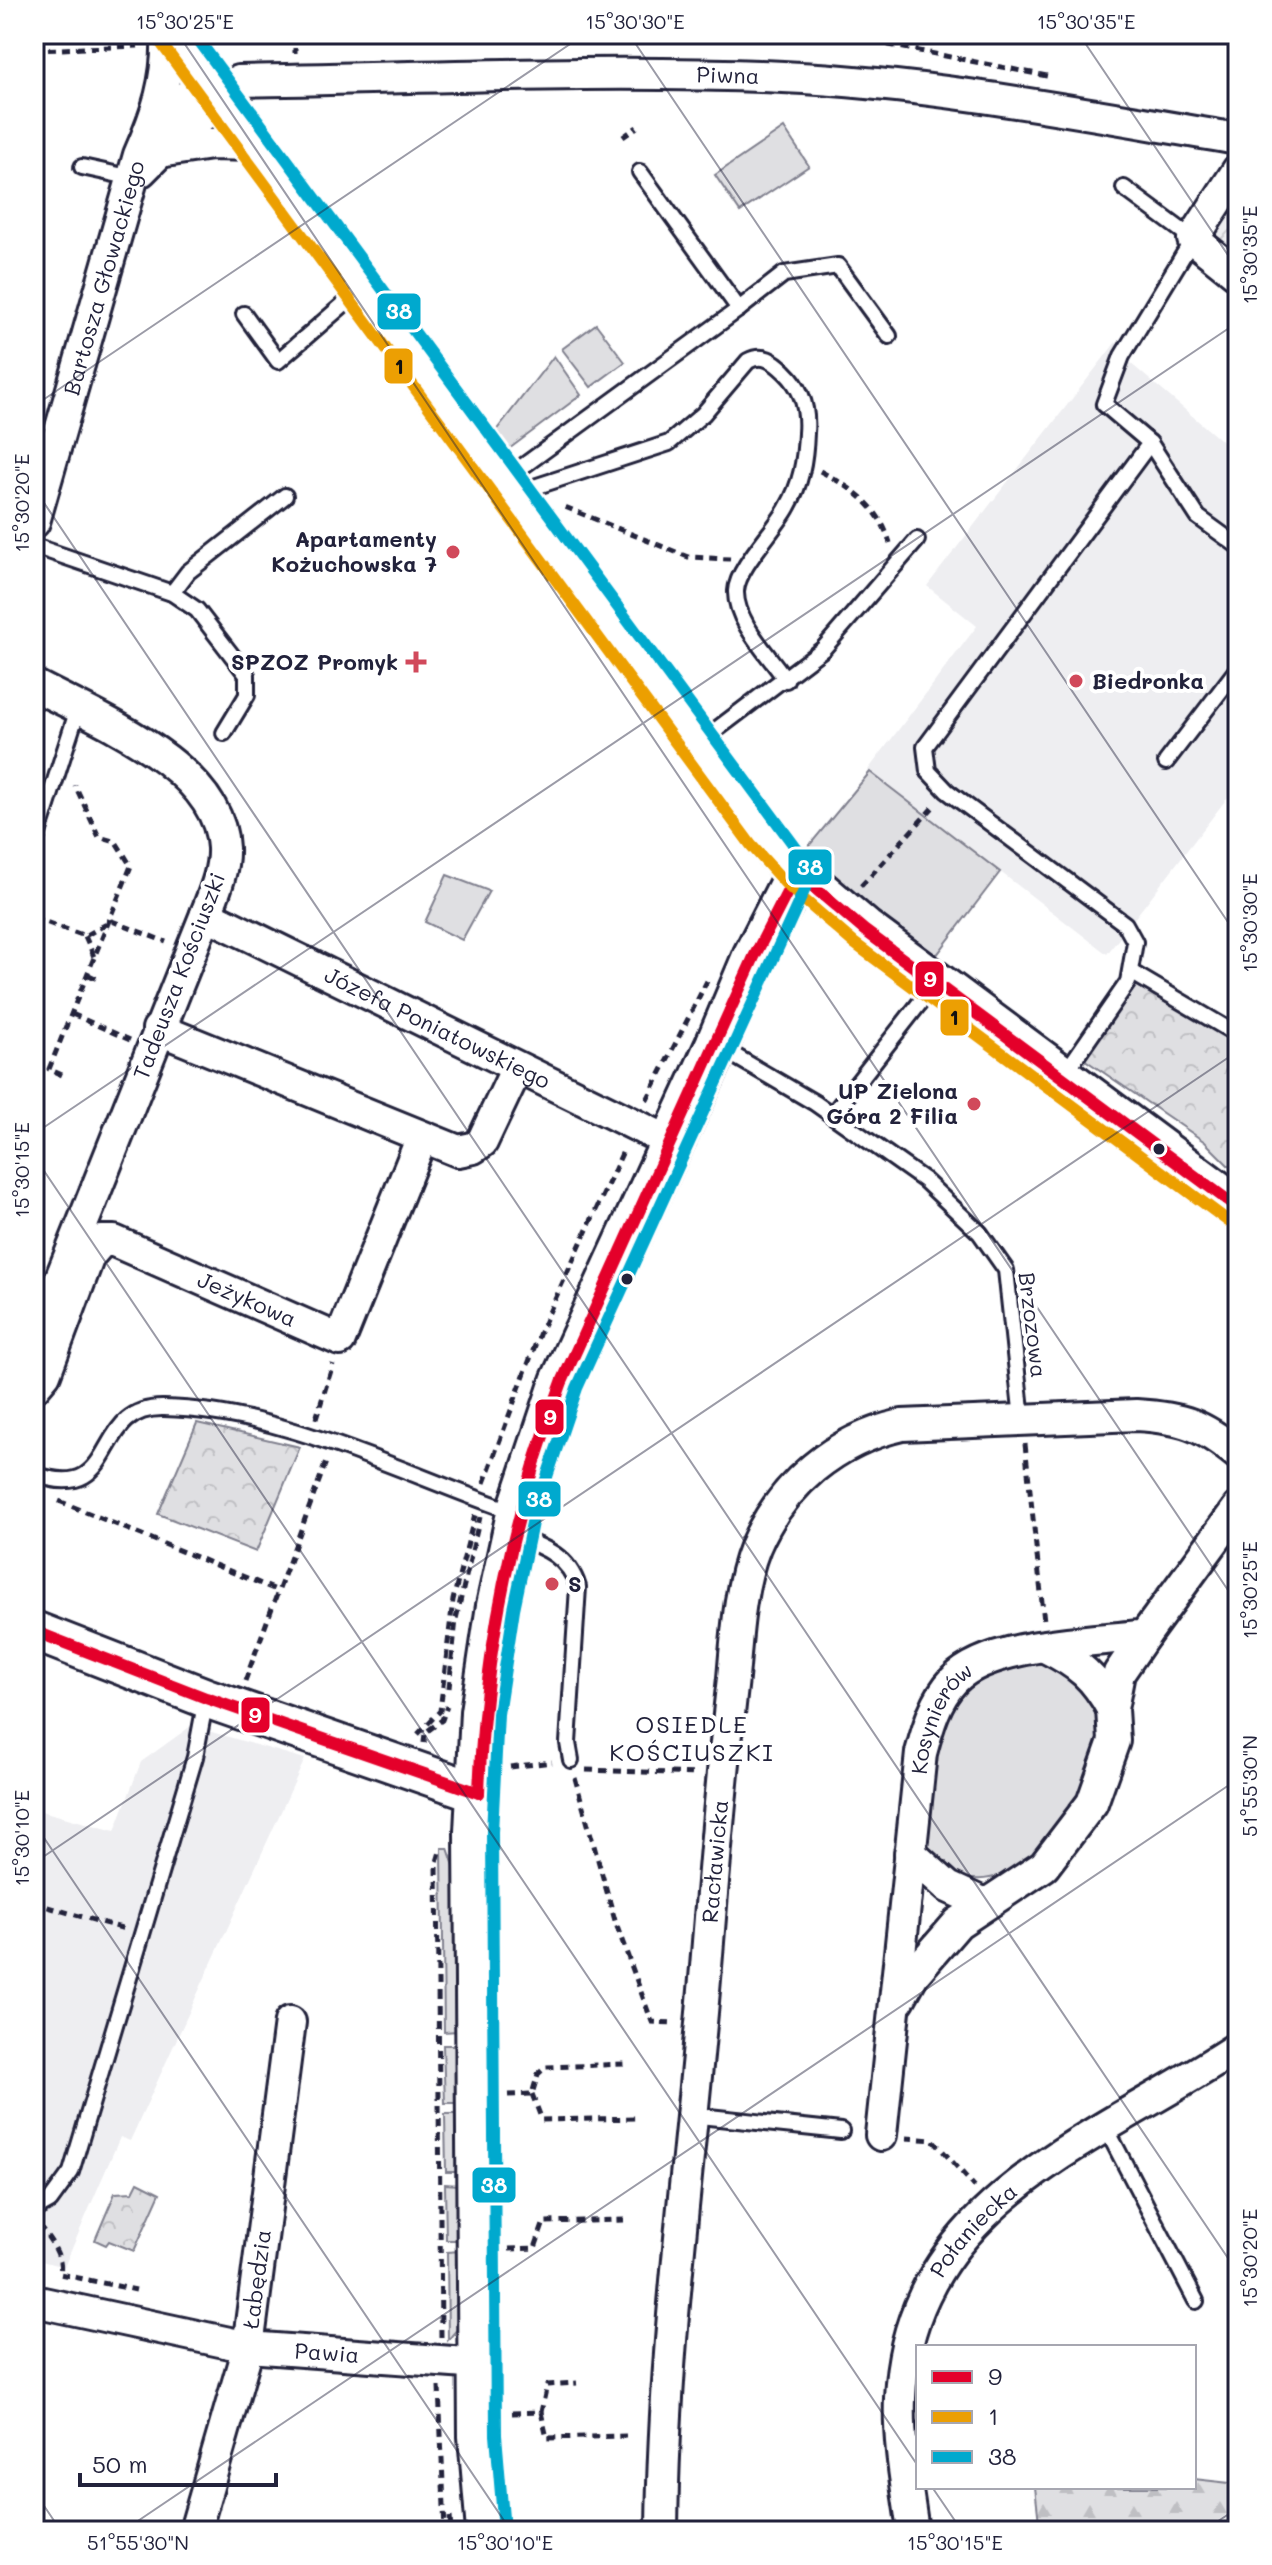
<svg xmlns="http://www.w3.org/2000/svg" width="1272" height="2565" font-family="Mali,sans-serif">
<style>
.built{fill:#eeeef1}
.industrial{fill:url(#industrial-furrows)}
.green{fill:#dfdfe2;stroke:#80808e;stroke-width:2}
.forest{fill:url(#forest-firs);stroke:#80808e;stroke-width:2}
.park{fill:url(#park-crowns);stroke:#80808e;stroke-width:2}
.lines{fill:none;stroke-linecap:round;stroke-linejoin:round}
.service-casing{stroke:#22223b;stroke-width:20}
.minor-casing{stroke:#22223b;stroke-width:36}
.tertiary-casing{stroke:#22223b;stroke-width:44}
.secondary-casing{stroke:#22223b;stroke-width:48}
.path{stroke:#22223b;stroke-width:5;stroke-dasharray:8 6;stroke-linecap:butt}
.service{stroke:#fff;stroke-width:14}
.minor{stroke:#fff;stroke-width:30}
.tertiary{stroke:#fff;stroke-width:38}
.secondary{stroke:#fff;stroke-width:42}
.bus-1-casing{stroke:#fff;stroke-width:18}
.bus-2-casing{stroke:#fff;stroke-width:18}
.bus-3-casing{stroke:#fff;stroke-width:18}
.bus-1{stroke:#e4002b;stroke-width:12}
.bus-2{stroke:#ec9f03;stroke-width:12}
.bus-3{stroke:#00a9ce;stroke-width:12}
.ticks{fill:none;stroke:#22223b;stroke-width:2;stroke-opacity:0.45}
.poi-dot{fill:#d1495b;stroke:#fff;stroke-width:3}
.bus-dot{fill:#22223b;stroke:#fff;stroke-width:3}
.labels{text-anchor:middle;stroke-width:8;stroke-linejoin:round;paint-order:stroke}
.street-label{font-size:22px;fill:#22223b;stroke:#fff}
.poi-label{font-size:22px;font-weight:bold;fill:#22223b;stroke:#fff;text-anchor:end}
.neighbourhood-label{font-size:24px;letter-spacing:2px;fill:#22223b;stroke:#fff}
.line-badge{stroke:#fff;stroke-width:3}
.badge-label{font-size:22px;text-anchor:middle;font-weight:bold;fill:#fff}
.pale-badge-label{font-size:22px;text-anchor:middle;font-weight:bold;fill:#111}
.neatline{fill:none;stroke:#22223b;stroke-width:3}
.ticks-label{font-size:20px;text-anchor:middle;fill:#22223b}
</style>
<defs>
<pattern id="industrial-furrows" width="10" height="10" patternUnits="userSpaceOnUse" patternTransform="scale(2)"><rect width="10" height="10" fill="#eeeef1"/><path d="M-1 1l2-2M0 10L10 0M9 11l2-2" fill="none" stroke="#ccccd0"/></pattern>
<pattern id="forest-firs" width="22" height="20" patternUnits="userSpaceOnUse" patternTransform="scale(2)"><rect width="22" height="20" fill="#dfdfe2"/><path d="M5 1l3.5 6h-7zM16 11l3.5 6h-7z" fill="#bfbfc3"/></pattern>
<pattern id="park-crowns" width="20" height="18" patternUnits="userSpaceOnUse" patternTransform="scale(2)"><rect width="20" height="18" fill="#dfdfe2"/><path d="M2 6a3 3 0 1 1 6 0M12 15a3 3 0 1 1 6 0" fill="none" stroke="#bfbfc3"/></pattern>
</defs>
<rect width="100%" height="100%" fill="#fff"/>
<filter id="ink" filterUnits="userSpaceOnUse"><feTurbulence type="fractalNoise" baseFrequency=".0125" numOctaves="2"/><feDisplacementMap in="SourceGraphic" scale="16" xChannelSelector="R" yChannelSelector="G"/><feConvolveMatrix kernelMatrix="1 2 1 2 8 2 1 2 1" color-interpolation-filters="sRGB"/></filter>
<g filter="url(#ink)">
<g class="built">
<polygon points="1116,342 1122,356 1238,455 1238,784 1107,954 868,770 977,626 927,586"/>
<polygon points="191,1726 305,1759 130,2141 120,2137 64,2267 34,2259 34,1809 115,1831 141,1762"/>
</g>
<polygon class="industrial" points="1238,170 1238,275 1193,239"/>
<g class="green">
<polygon points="784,128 809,166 740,212 715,175"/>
<polygon points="596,324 625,362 591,387 562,349"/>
<polygon points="554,356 581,395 509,449 495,432"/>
<polygon points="870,772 1000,872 936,956 853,895 803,853"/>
<polygon points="447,875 489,891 462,940 425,922"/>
<path d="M1044 1661C1066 1671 1091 1688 1097 1715 1110 1776 1016 1920 947 1868 938 1861 925 1846 924 1834 923 1819 929 1800 931 1786 941 1710 962 1670 1044 1661Z"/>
<polygon points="442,1848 448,1848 454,1866 457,2031 444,2032"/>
<polygon points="443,2045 457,2045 458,2103 445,2103"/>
<polygon points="445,2114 457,2114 458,2172 446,2172"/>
<polygon points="445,2184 459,2185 459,2240 446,2240"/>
<polygon points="460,2251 460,2326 448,2340 447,2252"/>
</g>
<polygon class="forest" points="1194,2479 1238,2484 1238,2531 1040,2531 1035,2487 1194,2487"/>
<g class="park">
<polygon points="1131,972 1238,1046 1238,1175 1205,1142 1078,1055"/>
<polygon points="197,1423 300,1447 256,1552 158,1514"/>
<polygon points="138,2182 160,2193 134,2251 109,2241 106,2245 95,2240 115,2193 133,2192"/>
</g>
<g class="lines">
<g class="service-casing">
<g id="service">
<polyline points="82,167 133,178"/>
<polyline points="739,309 784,274 838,266 889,336"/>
<polyline points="244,314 278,361 359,291"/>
<polyline points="1150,443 1198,517 1238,546"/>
<polyline points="504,480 739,309 640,172"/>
<path d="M519 492 669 443 703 414 748 361C763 353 774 361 785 372 802 388 808 409 806 433 805 461 801 484 787 508 775 530 737 568 736 591 735 622 770 656 786 680"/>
<polyline points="34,546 172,593 197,610 247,675 247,695 224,733"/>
<polyline points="172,593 188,572 285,496"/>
<polyline points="700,742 823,649 917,540"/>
<polyline points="1166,762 1238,668"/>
<polyline points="34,846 78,709"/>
<polyline points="1131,972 1238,1035"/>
<polyline points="721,1048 815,1103 924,1180 980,1233 1006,1270 1022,1419"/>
<polyline points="1063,1076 1128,982 1135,942 1125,924 947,791 928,771 925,747 1150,443 1104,404 1122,356 1193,239 1124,188"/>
<polyline points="832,1115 933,986"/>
<path d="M34 1474C123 1506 89 1406 164 1408 281 1410 404 1474 514 1512"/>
<path d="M517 1537C545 1547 569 1557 578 1587L568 1743 571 1760"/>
<polyline points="690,2115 841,2131"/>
<polyline points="1106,2128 1196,2301"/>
<polyline points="34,2210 50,2201 71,2172 195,1757 206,1699"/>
</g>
</g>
<g class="minor-casing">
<g id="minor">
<path id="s1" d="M214 91 238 81C420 78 602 69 783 77 936 84 1087 114 1238 139"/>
<polyline points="156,118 207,82"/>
<polyline points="159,152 211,144 254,145"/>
<polyline points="1238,170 1193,239 1238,275"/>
<polyline points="141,171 180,132 221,102"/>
<path id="s2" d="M34 522 139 155C157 114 169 79 167 34"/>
<path d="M34 685C96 718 220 766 223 848 224 871 214 893 206 914L34 1345"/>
<path id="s3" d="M206 914 670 1142"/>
<polyline points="158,1029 458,1151 473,1148 482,1142 517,1068"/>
<path id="s4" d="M34 1387 45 1374 89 1256 102 1241H114L340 1340 422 1137"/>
<path d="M1047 1648C1079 1664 1095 1677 1112 1709"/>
<polyline points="910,1853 948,1887 985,1904"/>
<polyline points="899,2000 913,1975 958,1923 1044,1866 1092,1803 1114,1741 1112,1709 1119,1673 1145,1635"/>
<path id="s5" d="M881 2135 921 1753C928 1727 935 1700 954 1680 991 1642 1093 1642 1145 1635L1238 1508"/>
<path id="s6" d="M34 2301 248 2347 480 2364"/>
<path id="s7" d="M195 2531 248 2347 290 2022"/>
<path id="s8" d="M662 2531C664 2333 693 2139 708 1942 715 1854 723 1766 733 1678 737 1635 739 1587 755 1547 782 1484 835 1440 902 1425L1136 1415C1183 1418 1201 1424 1238 1454"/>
<path id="s9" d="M913 2531C907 2487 898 2443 900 2398 908 2201 1098 2140 1238 2047"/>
</g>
</g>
<g class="tertiary-casing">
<polyline id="tertiary" points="34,1631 206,1698 479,1793"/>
</g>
<g class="secondary-casing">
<g id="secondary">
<polyline points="174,34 764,836 797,873 864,930 1238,1208"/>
<polyline points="488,2531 480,2436 476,1832 482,1712 498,1606 518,1514 562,1382 717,1045 754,957 797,873"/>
</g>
</g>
<g class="path">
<polyline points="295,34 295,53"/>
<polyline points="833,34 1047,76"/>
<polyline points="34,50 138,46"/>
<polyline points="623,137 637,127"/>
<path d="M820 471C854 489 879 506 890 543"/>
<polyline points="565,507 688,557 730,559"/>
<polyline points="861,886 936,804"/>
<polyline points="34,918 85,936 112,921 166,942"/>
<polyline points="85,936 95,959"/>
<polyline points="89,975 99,980"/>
<polyline points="72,1014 130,1040"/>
<polyline points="62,1075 49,1069 131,866 116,842 99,837 75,785"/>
<polyline points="647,1100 707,981"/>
<polyline points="316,1419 333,1364"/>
<polyline points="1025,1444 1044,1621"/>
<polyline points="484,1483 540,1332 624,1149"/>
<polyline points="59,1501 276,1590"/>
<polyline points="245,1681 326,1462"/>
<polyline points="449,1688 456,1619 480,1517"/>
<polyline points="418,1734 440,1711 453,1600 475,1515"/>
<polyline points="424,1743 425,1733 442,1720 447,1706"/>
<polyline points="510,1767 552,1762"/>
<polyline points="586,1770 696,1774"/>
<polyline points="575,1778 616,1924 652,2022 674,2023"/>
<polyline points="34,1903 125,1929"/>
<polyline points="532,2094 542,2120 639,2118"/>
<polyline points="508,2095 532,2094 538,2074 546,2067 626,2064"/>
<polyline points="906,2138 933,2140 975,2187"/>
<path d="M39 2225C49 2239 64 2256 60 2274L136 2290"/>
<polyline points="509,2249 535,2248 544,2222 624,2220"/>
<polyline points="441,2337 437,1862 441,1848"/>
<polyline points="439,2387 445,2531"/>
<polyline points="541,2412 547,2438 626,2436"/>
<polyline points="512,2413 541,2412 547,2385 577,2383"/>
<polyline points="450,2517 451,2531"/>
<polyline points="551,2531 617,2528"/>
</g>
<use href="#service" class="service"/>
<use href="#minor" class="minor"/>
<use href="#tertiary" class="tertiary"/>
<use href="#secondary" class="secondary"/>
<g class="bus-1-casing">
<g id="bus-1">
<polyline points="34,1631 206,1698 479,1793"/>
<path d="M479 1793C484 1651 512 1515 562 1382L754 957 797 873 864 930 1238 1208"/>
</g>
</g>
<g class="bus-2-casing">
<polyline id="bus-2" points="161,43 751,845 787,885 854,943 1228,1221"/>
</g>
<g class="bus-3-casing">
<polyline id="bus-3" points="194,34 813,871 577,1388 533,1518 514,1609 498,1714 492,1832 496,2435 504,2530"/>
</g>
<use href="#bus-1" class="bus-1"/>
<use href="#bus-2" class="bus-2"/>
<use href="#bus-3" class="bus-3"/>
</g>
</g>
<path class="ticks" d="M178 34 1238 1605M629 34 1238 937M1079 34 1238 270M34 406 585 34M34 488 1238 2273M34 1134 1238 322M34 1156 918 2466M34 1823 511 2531M34 1863 1238 1051M932 2487 962 2531M34 2491 61 2531M123 2531 1238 1779M1203 2531 1238 2508"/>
<g class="poi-dot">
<circle cx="453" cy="552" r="8"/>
<path d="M412 650h8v8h8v8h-8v8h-8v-8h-8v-8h8z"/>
<circle cx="1076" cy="681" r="8"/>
<circle cx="974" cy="1104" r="8"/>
<circle cx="552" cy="1584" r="8"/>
</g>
<g class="bus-dot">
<circle cx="1159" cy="1149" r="7"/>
<circle cx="627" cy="1279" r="7"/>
</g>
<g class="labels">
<g class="street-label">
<text dy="8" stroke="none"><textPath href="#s1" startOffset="516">Piwna</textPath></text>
<text dy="8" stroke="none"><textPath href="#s2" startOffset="254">Bartosza Głowackiego</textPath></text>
<text transform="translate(179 976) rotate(-69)" y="8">Tadeusza Kościuszki</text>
<text dy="8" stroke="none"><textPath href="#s3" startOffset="258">Józefa Poniatowskiego</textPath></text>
<text dy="8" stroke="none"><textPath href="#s4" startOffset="320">Jeżykowa</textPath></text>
<text transform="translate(1033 1325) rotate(83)" y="8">Brzozowa</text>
<text dy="8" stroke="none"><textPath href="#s5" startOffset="424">Kosynierów</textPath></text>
<text dy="8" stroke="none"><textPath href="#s8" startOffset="672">Racławicka</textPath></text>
<text dy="8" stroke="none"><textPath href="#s9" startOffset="322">Połaniecka</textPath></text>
<text dy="8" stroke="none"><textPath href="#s7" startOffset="260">Łabędzia</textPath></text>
<text dy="8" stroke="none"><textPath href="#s6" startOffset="298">Pawia</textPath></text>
</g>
<g class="poi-label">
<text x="437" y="547">Apartamenty<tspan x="437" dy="25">Kożuchowska 7</tspan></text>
<text x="398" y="670">SPZOZ Promyk</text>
<text x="1092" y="689" text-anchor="start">Biedronka</text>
<text x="958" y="1099">UP Zielona<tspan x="958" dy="25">Góra 2 Filia</tspan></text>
<text x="568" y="1592" text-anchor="start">S</text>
</g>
<g class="neighbourhood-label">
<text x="692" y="1733">OSIEDLE<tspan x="692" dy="28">KOŚCIUSZKI</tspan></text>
</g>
</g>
<g class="line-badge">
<rect x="376" y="292" width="46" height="39" rx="8" fill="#00a9ce"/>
<rect x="383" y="347" width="31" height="38" rx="8" fill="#ec9f03"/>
<rect x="787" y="848" width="46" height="38" rx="8" fill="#00a9ce"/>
<rect x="914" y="960" width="31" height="38" rx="8" fill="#e4002b"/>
<rect x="939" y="998" width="31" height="39" rx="8" fill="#ec9f03"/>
<rect x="534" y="1398" width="31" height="38" rx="8" fill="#e4002b"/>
<rect x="517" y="1480" width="45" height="38" rx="8" fill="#00a9ce"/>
<rect x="240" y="1696" width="31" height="38" rx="8" fill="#e4002b"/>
<rect x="471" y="2166" width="46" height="38" rx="8" fill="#00a9ce"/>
</g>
<g class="badge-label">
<text x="399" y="319">38</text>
<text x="810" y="875">38</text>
<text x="930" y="987">9</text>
<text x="550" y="1425">9</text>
<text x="539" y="1507">38</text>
<text x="255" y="1723">9</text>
<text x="494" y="2193">38</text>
</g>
<g class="pale-badge-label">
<text x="399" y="374">1</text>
<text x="954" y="1025">1</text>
</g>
<rect width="1272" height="2565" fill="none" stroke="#fff" stroke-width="88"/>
<rect x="916" y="2345" width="280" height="144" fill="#ffffff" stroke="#a7a7b1" stroke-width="2"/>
<rect x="932" y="2371" width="40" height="12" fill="#e4002b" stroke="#a7a7b1" stroke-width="2"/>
<text x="988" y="2385" font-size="24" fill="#22223b">9</text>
<rect x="932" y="2411" width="40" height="12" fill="#ec9f03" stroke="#a7a7b1" stroke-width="2"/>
<text x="988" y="2425" font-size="24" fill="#22223b">1</text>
<rect x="932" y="2451" width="40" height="12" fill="#00a9ce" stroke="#a7a7b1" stroke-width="2"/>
<text x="988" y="2465" font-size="24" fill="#22223b">38</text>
<path d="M80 2473v12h196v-12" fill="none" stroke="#22223b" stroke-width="4"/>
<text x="92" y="2473" font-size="24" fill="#22223b" stroke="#ffffff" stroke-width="6" paint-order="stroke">50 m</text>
<rect x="44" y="44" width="1184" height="2477" class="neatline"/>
<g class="ticks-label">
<text x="185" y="29">15°30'25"E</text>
<text x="635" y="29">15°30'30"E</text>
<text x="1086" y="29">15°30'35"E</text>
<text transform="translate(1250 255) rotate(-90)" y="7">15°30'35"E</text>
<text transform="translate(22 503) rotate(-90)" y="7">15°30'20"E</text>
<text transform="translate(1250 923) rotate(-90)" y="7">15°30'30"E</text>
<text transform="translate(22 1170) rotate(-90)" y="7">15°30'15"E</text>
<text transform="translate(1250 1590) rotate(-90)" y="7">15°30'25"E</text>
<text transform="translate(1250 1786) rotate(-90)" y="7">51°55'30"N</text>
<text transform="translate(22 1838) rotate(-90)" y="7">15°30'10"E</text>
<text transform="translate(1250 2258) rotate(-90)" y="7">15°30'20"E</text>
<text x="138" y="2550">51°55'30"N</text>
<text x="505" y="2550">15°30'10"E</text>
<text x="955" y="2550">15°30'15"E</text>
</g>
</svg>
